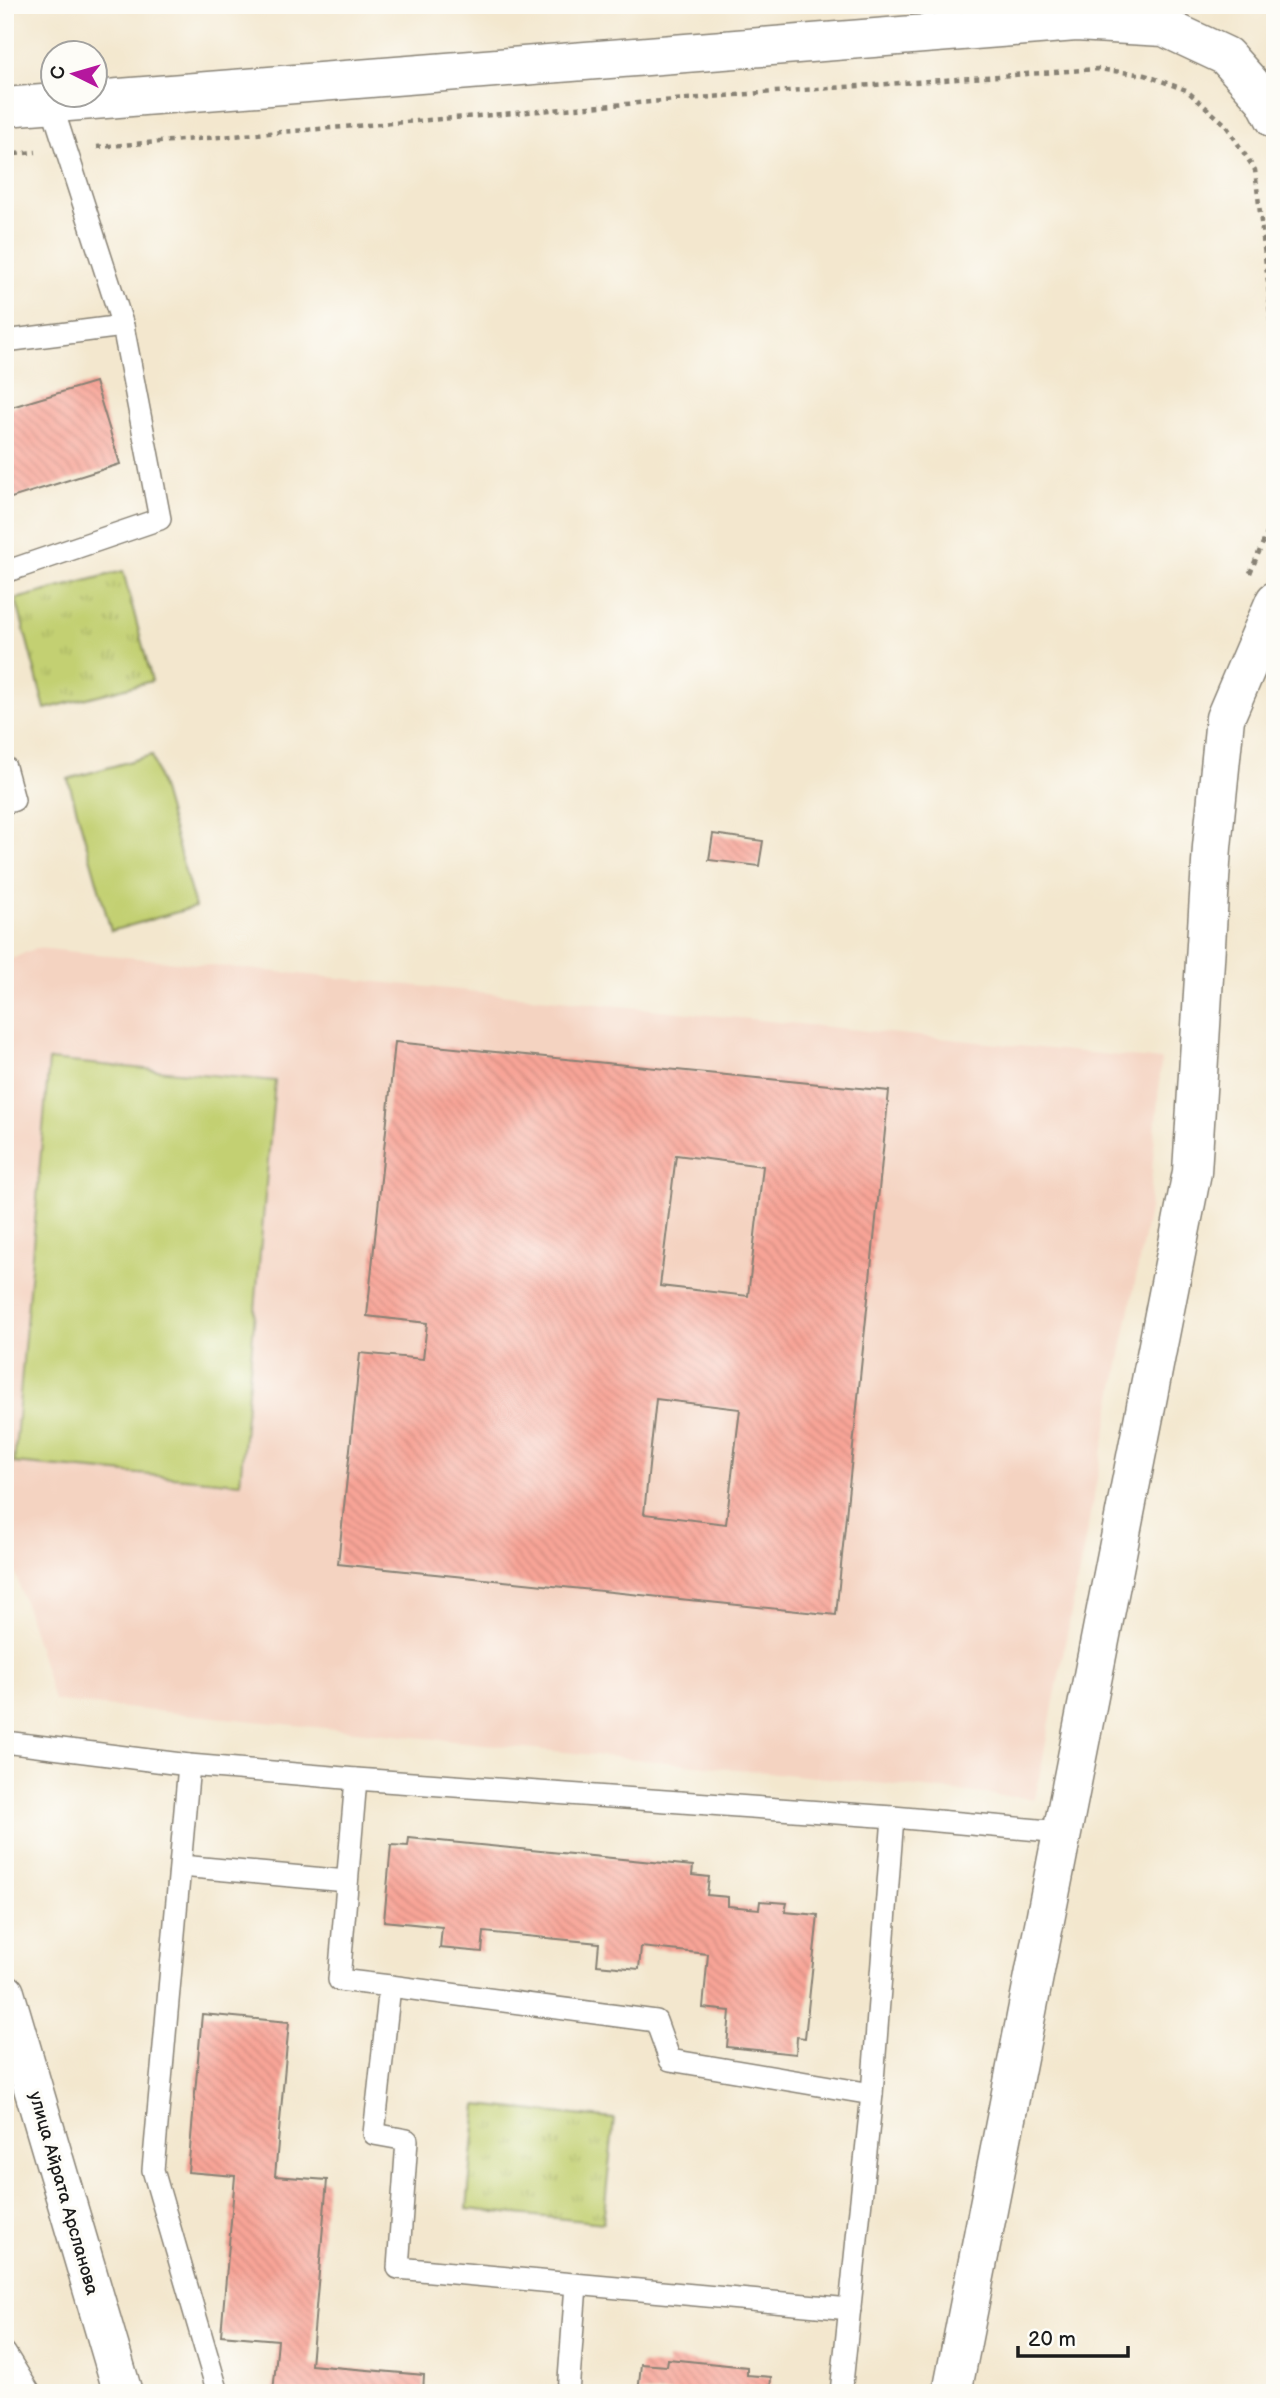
<svg xmlns="http://www.w3.org/2000/svg" width="1280" height="2398" font-family="'Balsamiq Sans',sans-serif">
<style>
.built{fill:#f4d3c1}
.grass{fill:url(#grass-tufts);stroke:#707647;stroke-width:2}
.garden{fill:#c3d072;stroke:#707647;stroke-width:2}
.building{fill:url(#building-back-hatch);fill-rule:evenodd}
.lines{fill:none;stroke-linecap:round;stroke-linejoin:round}
.service-casing{stroke:#888275;stroke-width:24}
.minor-casing{stroke:#888275;stroke-width:41}
.path{stroke:#888275;stroke-width:4.5;stroke-dasharray:5 5;stroke-linecap:butt}
.service{stroke:#fff;stroke-width:21}
.minor{stroke:#fff;stroke-width:38}
.labels{text-anchor:middle;stroke-width:7;stroke-linejoin:round;paint-order:stroke}
.street-label{font-size:18px;fill:#1c1c1c;stroke:#fdfcf7}
</style>
<defs>
<pattern id="grass-tufts" width="24" height="20" patternUnits="userSpaceOnUse" patternTransform="scale(1.75)"><rect width="24" height="20" fill="#c3d072"/><path d="M3 7l-1-3M5 7V3M7 7l1-3M15 17l-1-3M17 17v-4M19 17l1-3" fill="none" stroke="#a7b262"/></pattern>
<pattern id="building-back-hatch" width="6" height="6" patternUnits="userSpaceOnUse" patternTransform="scale(1.75)"><rect width="6" height="6" fill="#f8a497"/><path d="M-1 5l2 2M0 0l6 6M5-1l2 2" fill="none" stroke="#d48d82"/></pattern>
</defs>
<rect width="100%" height="100%" fill="#fdfcf7"/>
<filter id="ink" filterUnits="userSpaceOnUse"><feTurbulence type="fractalNoise" baseFrequency=".0143" numOctaves="2"/><feDisplacementMap in="SourceGraphic" scale="14" xChannelSelector="R" yChannelSelector="G"/><feConvolveMatrix kernelMatrix="1 2 1 2 8 2 1 2 1" color-interpolation-filters="sRGB"/></filter>
<filter id="wash" filterUnits="userSpaceOnUse"><feTurbulence type="fractalNoise" baseFrequency=".00686" numOctaves="4" result="noise"/><feDisplacementMap in="SourceGraphic" scale="28" xChannelSelector="R" yChannelSelector="G"/><feGaussianBlur stdDeviation="1.57" result="paint"/><feColorMatrix in="noise" values="0 0 0 0 0 0 0 0 0 0 0 0 0 0 0 0 0 1.4 0 .05"/><feComposite in="paint" operator="in"/></filter>
<g filter="url(#wash)">
<rect width="100%" height="100%" fill="#f3e7ce"/>
<polygon class="built" points="36,948 1161,1060 1149,1210 1035,1799 54,1701 5,1538 5,962"/>
<g class="grass">
<polygon points="123,571 152,681 45,709 16,599"/>
<polygon points="477,2105 614,2119 603,2223 467,2209"/>
</g>
<g class="garden">
<polygon points="152,755 195,907 111,931 68,779"/>
<polygon points="49,1060 275,1081 240,1483 14,1463"/>
</g>
<g id="blocks">
<g class="building">
<polygon points="95,382 120,464 5,500 5,409"/>
<polygon points="713,834 763,841 759,866 709,860"/>
<path d="M395 1042 889 1091 836 1615 338 1564 360 1353 423 1359 427 1323 367 1316ZM676 1155 763 1166 748 1296 660 1286ZM656 1399 740 1409 726 1524 644 1514Z"/>
<polygon points="409,1838 693,1866 692,1875 709,1877 707,1895 728,1897 728,1906 759,1909 760,1901 787,1903 785,1912 818,1915 805,2038 797,2037 796,2054 727,2047 730,2011 703,2008 708,1954 641,1947 639,1969 597,1965 599,1943 484,1932 482,1952 440,1948 442,1927 384,1921 391,1845 408,1846"/>
<polygon points="202,2014 289,2022 275,2176 327,2180 311,2365 424,2375 423,2393 273,2393 278,2340 221,2335 235,2176 188,2172"/>
<polygon points="668,2359 747,2367 747,2375 771,2377 770,2393 638,2393 641,2364 667,2366"/>
</g>
</g>
</g>
<g filter="url(#ink)">
<use href="#blocks" fill-opacity="0" stroke="#888275" stroke-width="2"/>
<g class="lines">
<g class="service-casing">
<g id="service">
<polyline points="5,341 123,326"/>
<polyline points="5,572 160,519 123,326 51,103"/>
<polyline points="5,767 14,800 5,803"/>
<polyline points="5,1742 189,1765 356,1779 893,1817 1061,1832"/>
<polyline points="189,1765 153,2170 218,2393"/>
<polyline points="356,1779 339,1980 390,1986 374,2134 407,2140 398,2268 850,2309"/>
<polyline points="181,1866 347,1881"/>
<polyline points="390,1986 656,2021 670,2060 872,2094"/>
<polyline points="5,2353 30,2393"/>
<polyline points="568,2393 576,2285"/>
<polyline points="841,2393 872,2094 893,1817"/>
</g>
</g>
<g class="minor-casing">
<g id="minor">
<polyline points="5,107 1076,22 1164,27 1226,56 1265,100 1275,119"/>
<polyline points="5,1993 123,2393"/>
<polyline points="952,2393 1192,1172 1212,847 1225,718 1275,601"/>
</g>
</g>
<g class="path">
<polyline points="97,147 761,93 1097,69 1145,75 1186,90 1225,124 1255,170 1268,282 1275,409"/>
<polyline points="5,155 36,152"/>
<polyline points="1250,573 1271,524 1275,498"/>
</g>
<use href="#service" class="service"/>
<use href="#minor" class="minor"/>
</g>
</g>
<g class="labels">
<g class="street-label">
<text transform="translate(64 2193) rotate(74)" y="6">улица Айрата Арсланова</text>
</g>
</g>
<rect width="1280" height="2398" fill="none" stroke="#fdfcf7" stroke-width="28"/>
<g transform="translate(74 74) rotate(275)"><circle r="33" fill="#fdfcf7" stroke="#a3a29f" stroke-width="2"/>
<path d="M0-5L12 26L0 18L-12 26Z" fill="#b5179e"/>
<text y="-10" font-size="19" font-weight="bold" text-anchor="middle" fill="#1c1c1c">С</text>
</g>
<path d="M1018 2346v10h110v-10" fill="none" stroke="#1c1c1c" stroke-width="3.5"/>
<text x="1028" y="2346" font-size="21" fill="#1c1c1c" stroke="#fdfcf7" stroke-width="5" paint-order="stroke">20 m</text>
</svg>
